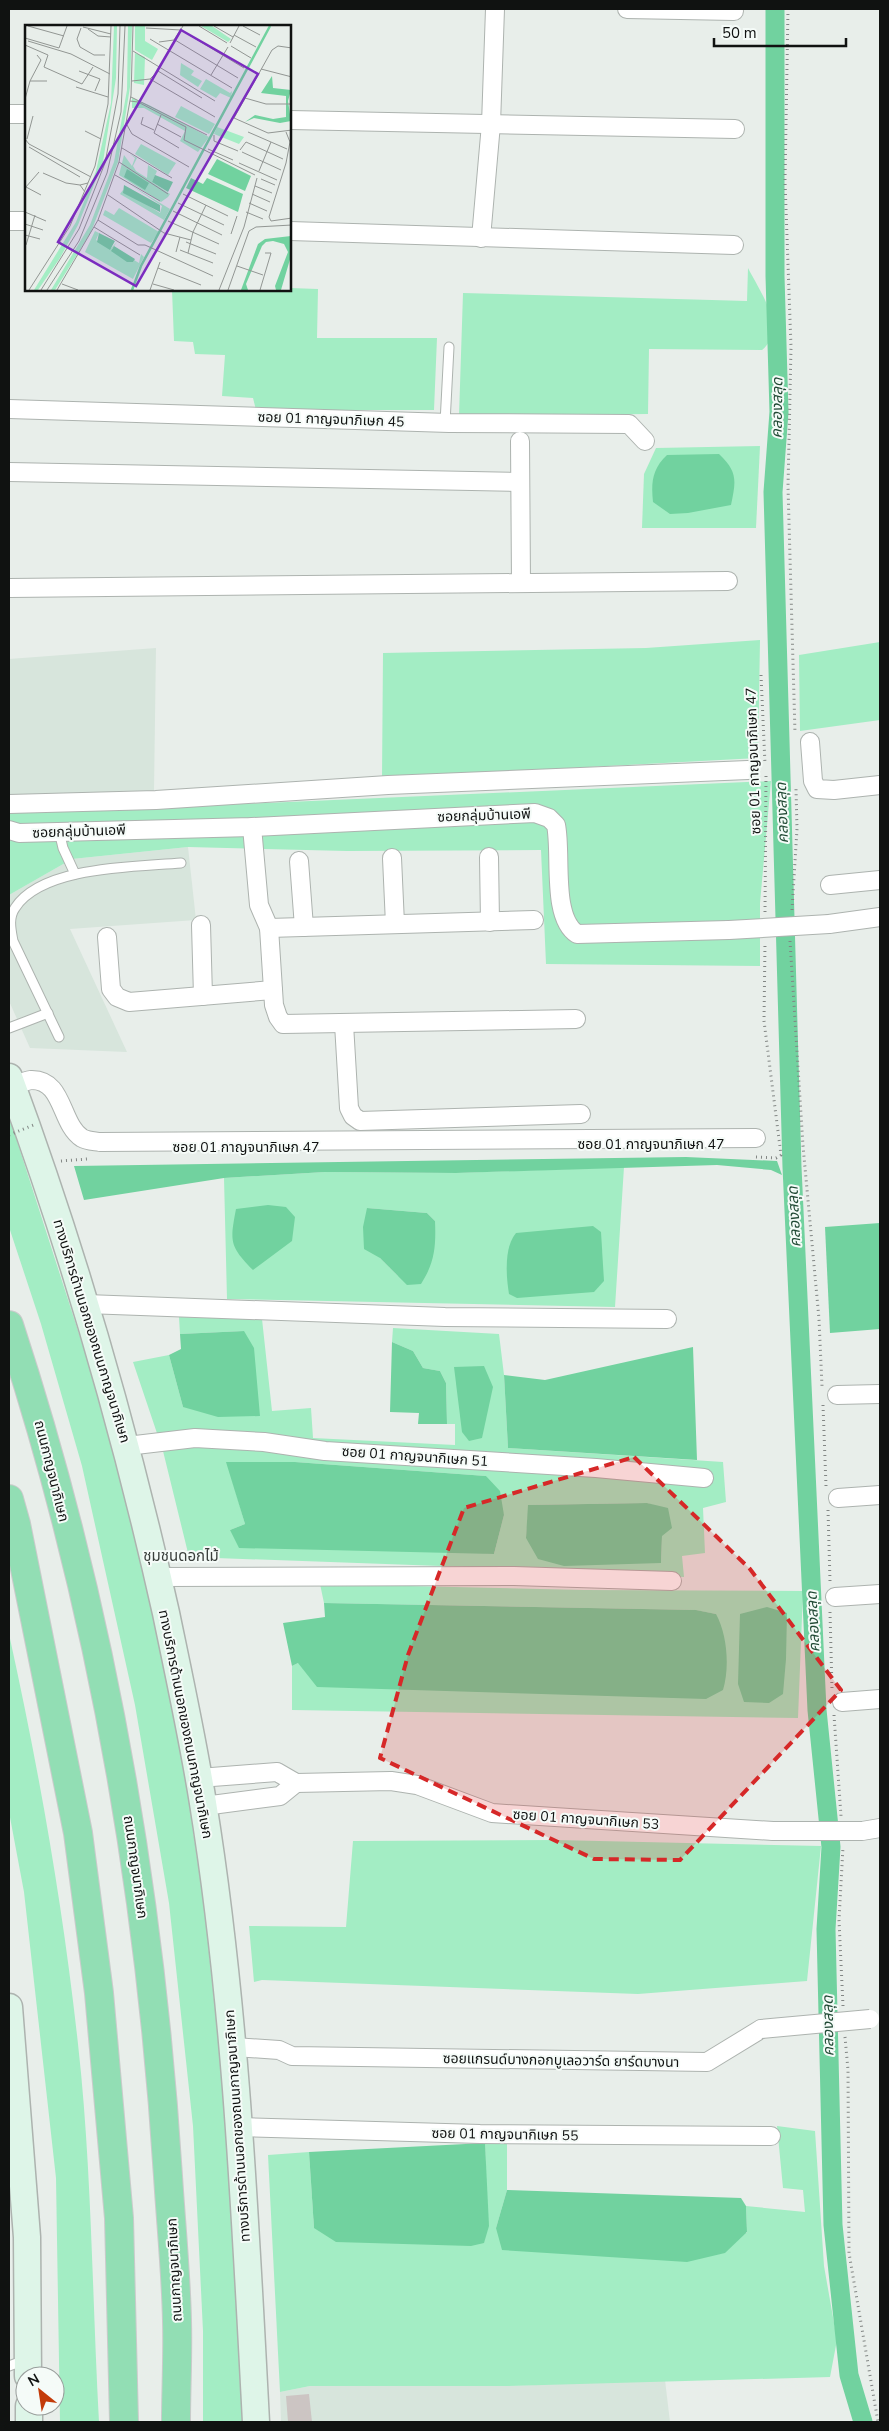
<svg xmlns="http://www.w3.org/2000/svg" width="889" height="2431" font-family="'Nunito Sans','Noto Sans Thai',sans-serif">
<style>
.built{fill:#d7e5dc}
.green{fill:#a3edc4;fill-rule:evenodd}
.water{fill:#71d29f}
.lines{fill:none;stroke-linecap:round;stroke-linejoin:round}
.canal{stroke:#71d29f;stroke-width:19}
.building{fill:#ccc5c3}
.lane-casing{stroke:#adb3af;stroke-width:11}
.street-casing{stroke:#adb3af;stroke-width:20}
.secondary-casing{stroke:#adb3af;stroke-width:29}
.highway-casing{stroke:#cacbcb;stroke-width:30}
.path{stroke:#828684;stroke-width:3;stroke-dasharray:1 4;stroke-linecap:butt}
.lane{stroke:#fff;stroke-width:9}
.street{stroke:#fff;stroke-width:18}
.secondary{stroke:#def5e8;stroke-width:26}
.highway{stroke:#92deb4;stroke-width:28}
.street-bridge-casing{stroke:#adb3af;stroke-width:20;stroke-linecap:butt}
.path-bridge{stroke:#828684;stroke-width:3;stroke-dasharray:1 4;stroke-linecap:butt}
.street-bridge{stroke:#fff;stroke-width:18}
.marked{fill:#d62828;fill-opacity:0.2;stroke:#d62828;stroke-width:4;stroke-dasharray:10 6;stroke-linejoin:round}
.labels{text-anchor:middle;stroke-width:4;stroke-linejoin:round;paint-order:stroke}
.street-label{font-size:14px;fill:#101211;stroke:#f5fbf8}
.water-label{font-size:15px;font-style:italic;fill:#204934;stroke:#f5fbf8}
.neighbourhood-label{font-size:15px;fill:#393e3b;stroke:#f5fbf8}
.inset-river{fill:none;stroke:#71d29f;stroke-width:2.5}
.inset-road{fill:none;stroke:#929693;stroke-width:1}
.view{fill:#7b2cbf;fill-opacity:0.15;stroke:#7b2cbf;stroke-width:2.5}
.inset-edge{fill:none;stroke:#101211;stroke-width:2.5}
</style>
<rect width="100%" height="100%" fill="#e8eeea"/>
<g class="built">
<polygon points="156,648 154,792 9,799 9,659"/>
<polygon points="188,847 196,920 70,929 127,1052 30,1048 9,1001 9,895 72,859"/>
<polygon points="665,2380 670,2422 281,2422 280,2392 310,2386 509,2386"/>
</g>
<g class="green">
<path d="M748 268C759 290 788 329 762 350L649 349 648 414 459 416 463 293 747 301Z"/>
<polygon points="290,288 318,289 317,338 437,338 434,410 256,410 253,398 222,396 225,355 195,354 193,342 174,341 172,290 290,290"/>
<polygon points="760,446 756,528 642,528 644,474 656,448"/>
<polygon points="760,640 758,758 382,778 383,653 646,648"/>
<polygon points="880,642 880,720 800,731 799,655"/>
<polygon points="771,781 760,903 760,966 546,964 541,850 347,851 188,847 72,859 9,895 9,811 102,810"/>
<polygon points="9,1116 117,1452 177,1722 204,1905 233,2179 242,2422 203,2422 203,2331 193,2126 169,1903 135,1705 82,1466 41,1324 9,1227"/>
<path d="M624 1167 615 1307 227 1299 224 1178 325 1172 456 1173ZM367 1208 427 1213 435 1221 398 1276 380 1258Z"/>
<path d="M179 1317 262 1319 272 1411 311 1408 313 1438 455 1445V1424H447L446 1383 440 1371 423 1368 413 1351 392 1342 393 1328 499 1334 504 1375 508 1448 723 1462 726 1502 703 1508 705 1553 682 1556 684 1577 527 1569 189 1557 163 1451 133 1362 169 1355 183 1407 244 1331 180 1334ZM227 1462H295L486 1476 504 1515 494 1554 230 1530 245 1524ZM647 1503 653 1505 662 1536 661 1563 526 1538 529 1505Z"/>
<polygon points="320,1584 584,1590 803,1591 798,1718 292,1710 292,1666 298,1663 716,1614 695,1610 324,1603"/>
<path d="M9 1634C39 1770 63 1906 78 2044 92 2169 92 2296 99 2422H60L56 2178 24 1892 9 1812Z"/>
<polygon points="555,1840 821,1846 807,1981 638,1994 262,1980 254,1982 249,1926 346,1927 353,1841"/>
<polygon points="777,2126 815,2131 824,2266 837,2340 830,2377 509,2386 310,2386 280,2392 268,2155 309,2152 314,2228 486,2180 485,2143 507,2142 507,2190 496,2228 747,2233 746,2206 805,2212 803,2190 783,2188"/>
</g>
<g class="water">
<path d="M719 454C738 472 736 481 731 505L688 513 670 514 653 502C651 483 652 469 667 455Z"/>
<polygon points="686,1157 777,1161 782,1175 771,1170 717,1165 456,1173 325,1172 224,1178 84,1200 74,1166"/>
<path d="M268 1205 286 1207 295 1217 292 1241 253 1270C229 1246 230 1241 236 1209Z"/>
<path d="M367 1208 427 1213 435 1221C436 1246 435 1262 421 1284L407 1285 380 1258 364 1249 363 1227Z"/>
<polygon points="880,1223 880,1329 830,1333 825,1227"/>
<path d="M593 1226 601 1232 604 1281 594 1292 517 1298 509 1294C506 1276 504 1247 516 1233Z"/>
<polygon points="244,1331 254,1348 260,1416 218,1417 183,1407 169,1355 181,1349 180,1334"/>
<polygon points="392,1342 413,1351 423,1368 440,1371 446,1383 447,1424 418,1424 419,1413 390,1412"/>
<polygon points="693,1347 697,1460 508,1448 504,1375 545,1380"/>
<polygon points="484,1366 493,1387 482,1438 469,1441 462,1432 454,1367"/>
<polygon points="226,1462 295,1462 486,1476 500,1491 504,1515 494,1554 239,1548 230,1530 245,1524"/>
<polygon points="647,1503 668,1508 672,1528 662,1536 661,1563 564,1566 538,1559 526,1538 528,1505"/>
<path d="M324 1603 696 1610 716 1614C727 1634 730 1667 723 1690L706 1699 317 1687 298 1663 292 1666 283 1623 325 1617Z"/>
<polygon points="767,1607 787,1613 786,1659 783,1694 769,1703 744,1702 738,1684 740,1614"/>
<polygon points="485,2143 489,2226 484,2243 471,2246 336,2242 314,2228 309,2152"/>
<polygon points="507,2190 741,2198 746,2206 747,2232 725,2253 687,2262 502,2250 496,2228"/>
</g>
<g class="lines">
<polyline class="canal" points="775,9 775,276 779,412 773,492 792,1167 817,1710 831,1847 826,1929 833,2225 849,2375 863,2422"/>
</g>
<polygon class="building" points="309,2394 312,2422 288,2422 286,2396"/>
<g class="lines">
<g class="lane-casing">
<g id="lane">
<polyline points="445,423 449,347"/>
<polyline points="59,831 63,848 75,874"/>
<polyline points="9,1028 48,1013"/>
<path d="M59 1037 13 941C11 930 8 918 15 908 42 866 136 867 181 863"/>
<polyline points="9,2366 25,2360"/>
</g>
</g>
<g class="street-casing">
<g id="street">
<polyline points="627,9 734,11"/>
<polyline points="9,114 26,114"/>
<polyline points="290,120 735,129"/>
<polyline points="9,221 26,221"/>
<polyline points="290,231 734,245"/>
<polyline points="481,238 491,124 495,9"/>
<polyline points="9,409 449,423 629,424 645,441"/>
<polyline points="520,441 521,583"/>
<polyline points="9,472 520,482"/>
<polyline points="9,588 728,581"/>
<polyline points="810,742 813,781 817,789 834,790 880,785"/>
<polyline points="9,804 156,800 388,785 748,770"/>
<polyline points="252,827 259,905 269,928 274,1005 278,1017 283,1024 576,1019"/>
<path d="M9 830 19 833 252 827 535 813 549 818 556 825C562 854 551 917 577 934L729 930"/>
<polyline points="489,857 490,922"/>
<polyline points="392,858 395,924"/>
<polyline points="299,861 304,927"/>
<polyline points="830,885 880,880"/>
<polyline points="829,924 880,917"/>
<polyline points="201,925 203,996"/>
<polyline points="269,928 534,920"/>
<polyline points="107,937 111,989 117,997 129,1002 273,990"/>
<polyline points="344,1024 349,1108 353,1116 360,1121 581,1114"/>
<path d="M12 1086C18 1084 25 1081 31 1080 64 1079 60 1124 82 1138 87 1141 94 1141 100 1142L756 1138"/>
<polyline points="86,1304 445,1317 667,1319"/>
<polyline points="837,1395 880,1394"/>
<polyline points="127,1446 195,1438 264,1442 325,1451 596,1468 704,1478"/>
<polyline points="838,1498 880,1495"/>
<polyline points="158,1577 514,1576 672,1581"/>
<polyline points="835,1597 880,1594"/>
<polyline points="842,1702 880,1699"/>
<polyline points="199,1778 277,1772 296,1783 391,1781 417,1785 492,1813 773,1831"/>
<polyline points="204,1806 280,1796 296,1783"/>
<polyline points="862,1831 880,1828"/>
<polyline points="234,2047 279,2050 292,2056 707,2062 761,2029"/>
<polyline points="240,2127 480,2134 771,2136"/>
</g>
</g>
<g class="secondary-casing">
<g id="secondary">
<path d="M9 1077C74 1253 125 1430 166 1613 179 1676 193 1740 203 1803 236 2008 245 2215 256 2422"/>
<polyline points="9,2007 27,2237 28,2376"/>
<polyline points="29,2406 29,2422"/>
</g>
</g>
<g class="highway-casing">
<g id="highway">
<path d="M9 1325C99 1599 150 1888 168 2176 171 2224 176 2273 177 2321 178 2355 176 2389 176 2422"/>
<polyline points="9,1499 16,1524 78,1833 99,1993 119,2218 124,2422"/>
</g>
</g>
<g class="path">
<polyline points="788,9 785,181 791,347 788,487 795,733"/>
<polyline points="761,675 765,764"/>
<polyline points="792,910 797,829 796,789"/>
<polyline points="765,912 766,776"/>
<polyline points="790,941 803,1146 819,1319 822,1386"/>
<polyline points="756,1157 776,1158 781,1155 764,1021 765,943"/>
<polyline points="61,1161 87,1159"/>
<polyline points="823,1405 826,1486"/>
<polyline points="828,1510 830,1581"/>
<polyline points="830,1612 832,1689"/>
<polyline points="834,1715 841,1816"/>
<polyline points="843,2006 839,1920 843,1847"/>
<polyline points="845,2037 848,2070 849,2253 878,2422"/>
</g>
<use href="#lane" class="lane"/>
<use href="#street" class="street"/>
<use href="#secondary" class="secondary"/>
<use href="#highway" class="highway"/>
<g class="street-bridge-casing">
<g id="street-bridge">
<polyline points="729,930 829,924"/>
<polyline points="773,1831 862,1831"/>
<polyline points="761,2029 870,2019"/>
</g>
</g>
<polyline class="path-bridge" points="9,1135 36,1124"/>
<use href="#street-bridge" class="street-bridge"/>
</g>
<path class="marked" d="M634 1457 750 1569 841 1690 680 1860 594 1859 380 1758 408 1655 464 1508Z"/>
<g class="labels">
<g class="street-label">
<text transform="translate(331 419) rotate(2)" y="5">ซอย 01 กาญจนาภิเษก 45</text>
<text transform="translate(753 761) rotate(-92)" y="5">ซอย 01 กาญจนาภิเษก 47</text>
<text transform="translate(484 815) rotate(-2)" y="5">ซอยกลุ่มบ้านเอพี</text>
<text transform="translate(79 831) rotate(-2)" y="5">ซอยกลุ่มบ้านเอพี</text>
<text x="651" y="1149">ซอย 01 กาญจนาภิเษก 47</text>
<text x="246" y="1152">ซอย 01 กาญจนาภิเษก 47</text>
<text transform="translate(92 1331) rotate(73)" y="5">ทางบริการด้านนอกของถนนกาญจนาภิเษก</text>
<text transform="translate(415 1456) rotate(4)" y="5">ซอย 01 กาญจนากิเษก 51</text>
<text transform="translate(52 1471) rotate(76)" y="5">ถนนกาญจนาภิเษก</text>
<text transform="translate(186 1724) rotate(79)" y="5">ทางบริการด้านนอกของถนนกาญจนาภิเษก</text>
<text transform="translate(586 1819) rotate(4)" y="5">ซอย 01 กาญจนากิเษก 53</text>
<text transform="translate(136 1867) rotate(82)" y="5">ถนนกาญจนาภิเษก</text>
<text transform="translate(561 2060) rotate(1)" y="5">ซอยแกรนด์บางกอกบูเลอวาร์ด ยาร์ดบางนา</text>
<text transform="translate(237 2126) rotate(-94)" y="5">ทางบริการด้านนอกของถนนกาญจนาภิเษก</text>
<text transform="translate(505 2134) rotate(1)" y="5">ซอย 01 กาญจนากิเษก 55</text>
<text transform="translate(174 2270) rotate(-93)" y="5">ถนนกาญจนาภิเษก</text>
</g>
<g class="water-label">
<text transform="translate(777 408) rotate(-89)" y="5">คลองสลุด</text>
<text transform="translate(782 813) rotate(-92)" y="5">คลองสลุด</text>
<text transform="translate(794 1217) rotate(-93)" y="5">คลองสลุด</text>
<text transform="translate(813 1622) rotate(-93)" y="5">คลองสลุด</text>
<text transform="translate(828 2026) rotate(-91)" y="5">คลองสลุด</text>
</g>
<g class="neighbourhood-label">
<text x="181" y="1561">ชุมชนดอกไม้</text>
</g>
</g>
<g transform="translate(25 25)">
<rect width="266" height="266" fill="#e8eeea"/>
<path d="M89 1H92L91 53 78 137 53 200 35 233 13 265H9L51 197 71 146 86 78ZM103 1H107L105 62 93 137 66 207 30 265H26L65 200 89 137 102 65ZM110 1H120V16L133 24 127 35 110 25ZM176 1H187L206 14 203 17ZM110 28 120 32 119 60 109 58ZM156 38 169 46 166 50 177 56 173 62 155 50ZM181 54 205 68 207 66 206 73 195 68 191 73 175 64ZM107 73 124 80 184 112 173 127 155 116 160 106 119 83H107ZM156 81 190 99 184 109 150 92ZM192 102 219 112 214 119 189 109ZM116 119 151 138 143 150 110 129ZM105 129 112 133 108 141 111 146 122 153 123 140 132 146 127 157 145 169 143 172 136 177 94 150 99 130 107 141 110 133ZM104 159 145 184 139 195 95 169 98 165 135 188 137 181ZM94 183 134 207 126 218 78 190 80 185 89 190ZM70 206 74 208 71 215 86 223 92 217 87 224 108 237 109 235 114 238 116 229 119 232 108 254 60 227Z" fill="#a3edc4"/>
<path d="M247 51 248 63 266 65 263 76 266 96 255 98 229 93 220 97 230 90 248 94 261 92V71L236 68ZM192 134 226 151 220 166 183 149ZM102 144 124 158 120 165 99 152ZM130 150 148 157 143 167 127 157ZM166 153 178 159 182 153 218 169 213 187 161 163ZM99 160 135 180V187L98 168ZM74 208 90 216 85 225 72 217ZM266 211V231L256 265H251L250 261 263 227 259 219 248 216 241 217 237 221 221 259 223 265H216L233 219 240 214ZM89 221 110 234 108 237H102L86 226Z" fill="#71d29f"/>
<path class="inset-river" d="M107 265 116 241 245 1"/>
<path class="inset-road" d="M3 1 39 11M174 1 202 18M189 1 208 12M218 1 235 10M58 2 86 9M56 3 52 14 55 22 69 30H80M121 3 156 5 219 43M63 4 73 11 86 12M209 10 231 22M0 13 34 23 42 1M125 14 207 63M150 15 213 53M3 16 46 29 85 49M134 17 149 15 158 1M205 18 214 1M0 20 23 30 19 42 57 59 68 42M206 21 226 33M267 23 253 21 247 25 209 93 243 108 267 105M108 26 190 76M236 44 267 52M54 46 75 54 70 66M186 50 203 22M5 56 16 35 12 30M107 56 125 54M51 62 83 72M106 72 182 110M177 73 133 46 125 54 190 92M220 73 241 79H267M0 74 5 56H22M105 76 113 77 161 102 159 115 230 150M136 90 129 108 154 123M118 92 116 99 129 105M132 99 156 112M102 100 107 109 164 142M60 106 76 114M223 107 262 124M261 107 265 117 261 138 244 192 246 196 267 193M189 110V116L213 126M0 114 4 119 66 152M2 114 8 91M4 122 55 152M97 123 147 153M183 124 208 135M215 125 221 117 258 134M217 127 256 145M94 137 143 169M214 138 252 155M234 146 246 117M18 148 41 158 55 160M90 150 135 176M236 154 250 160M230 161 247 168M1 162 16 170M0 163 14 147M60 167 55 160 63 158M158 169 203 191M227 169 245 177M83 170 139 208 166 215M153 178 199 200M224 178 242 186M148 186 197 210M0 187 21 196M221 187 238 194M73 195 113 220H120L188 251M143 196 194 219M0 199 18 205M69 202 115 230M206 209 212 191M0 210 15 214M161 217 191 229M1 220 10 190M155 225 188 238M151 227 155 212M163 228 168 207 181 180M212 241 238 250M133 243 176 260M37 259 53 265M128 259 149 265M4 265 45 201 70 141 83 79 86 1M16 265 54 204 80 138 93 69 95 1M22 265 54 216 82 148 96 87 100 1M32 265 73 195 94 137 106 70 108 1M125 265 135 237M194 265 219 202 232 153M203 265 224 206 231 202 267 200M235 265 246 228H240"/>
<path class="view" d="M156 5 233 49 111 261 33 217Z"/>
<rect width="266" height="266" class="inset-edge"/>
</g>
<rect width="889" height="2431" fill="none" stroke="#101211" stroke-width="20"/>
<g transform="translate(40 2391) rotate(330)"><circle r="24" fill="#f5fbf8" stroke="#999e9c"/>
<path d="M0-4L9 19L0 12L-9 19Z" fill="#c33b09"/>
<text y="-8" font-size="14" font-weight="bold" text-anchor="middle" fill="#101211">N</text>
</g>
<path d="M714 38v8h132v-8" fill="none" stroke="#101211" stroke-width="2.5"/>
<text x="722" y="38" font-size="15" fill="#101211" stroke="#f5fbf8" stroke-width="4" paint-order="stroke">50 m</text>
</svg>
